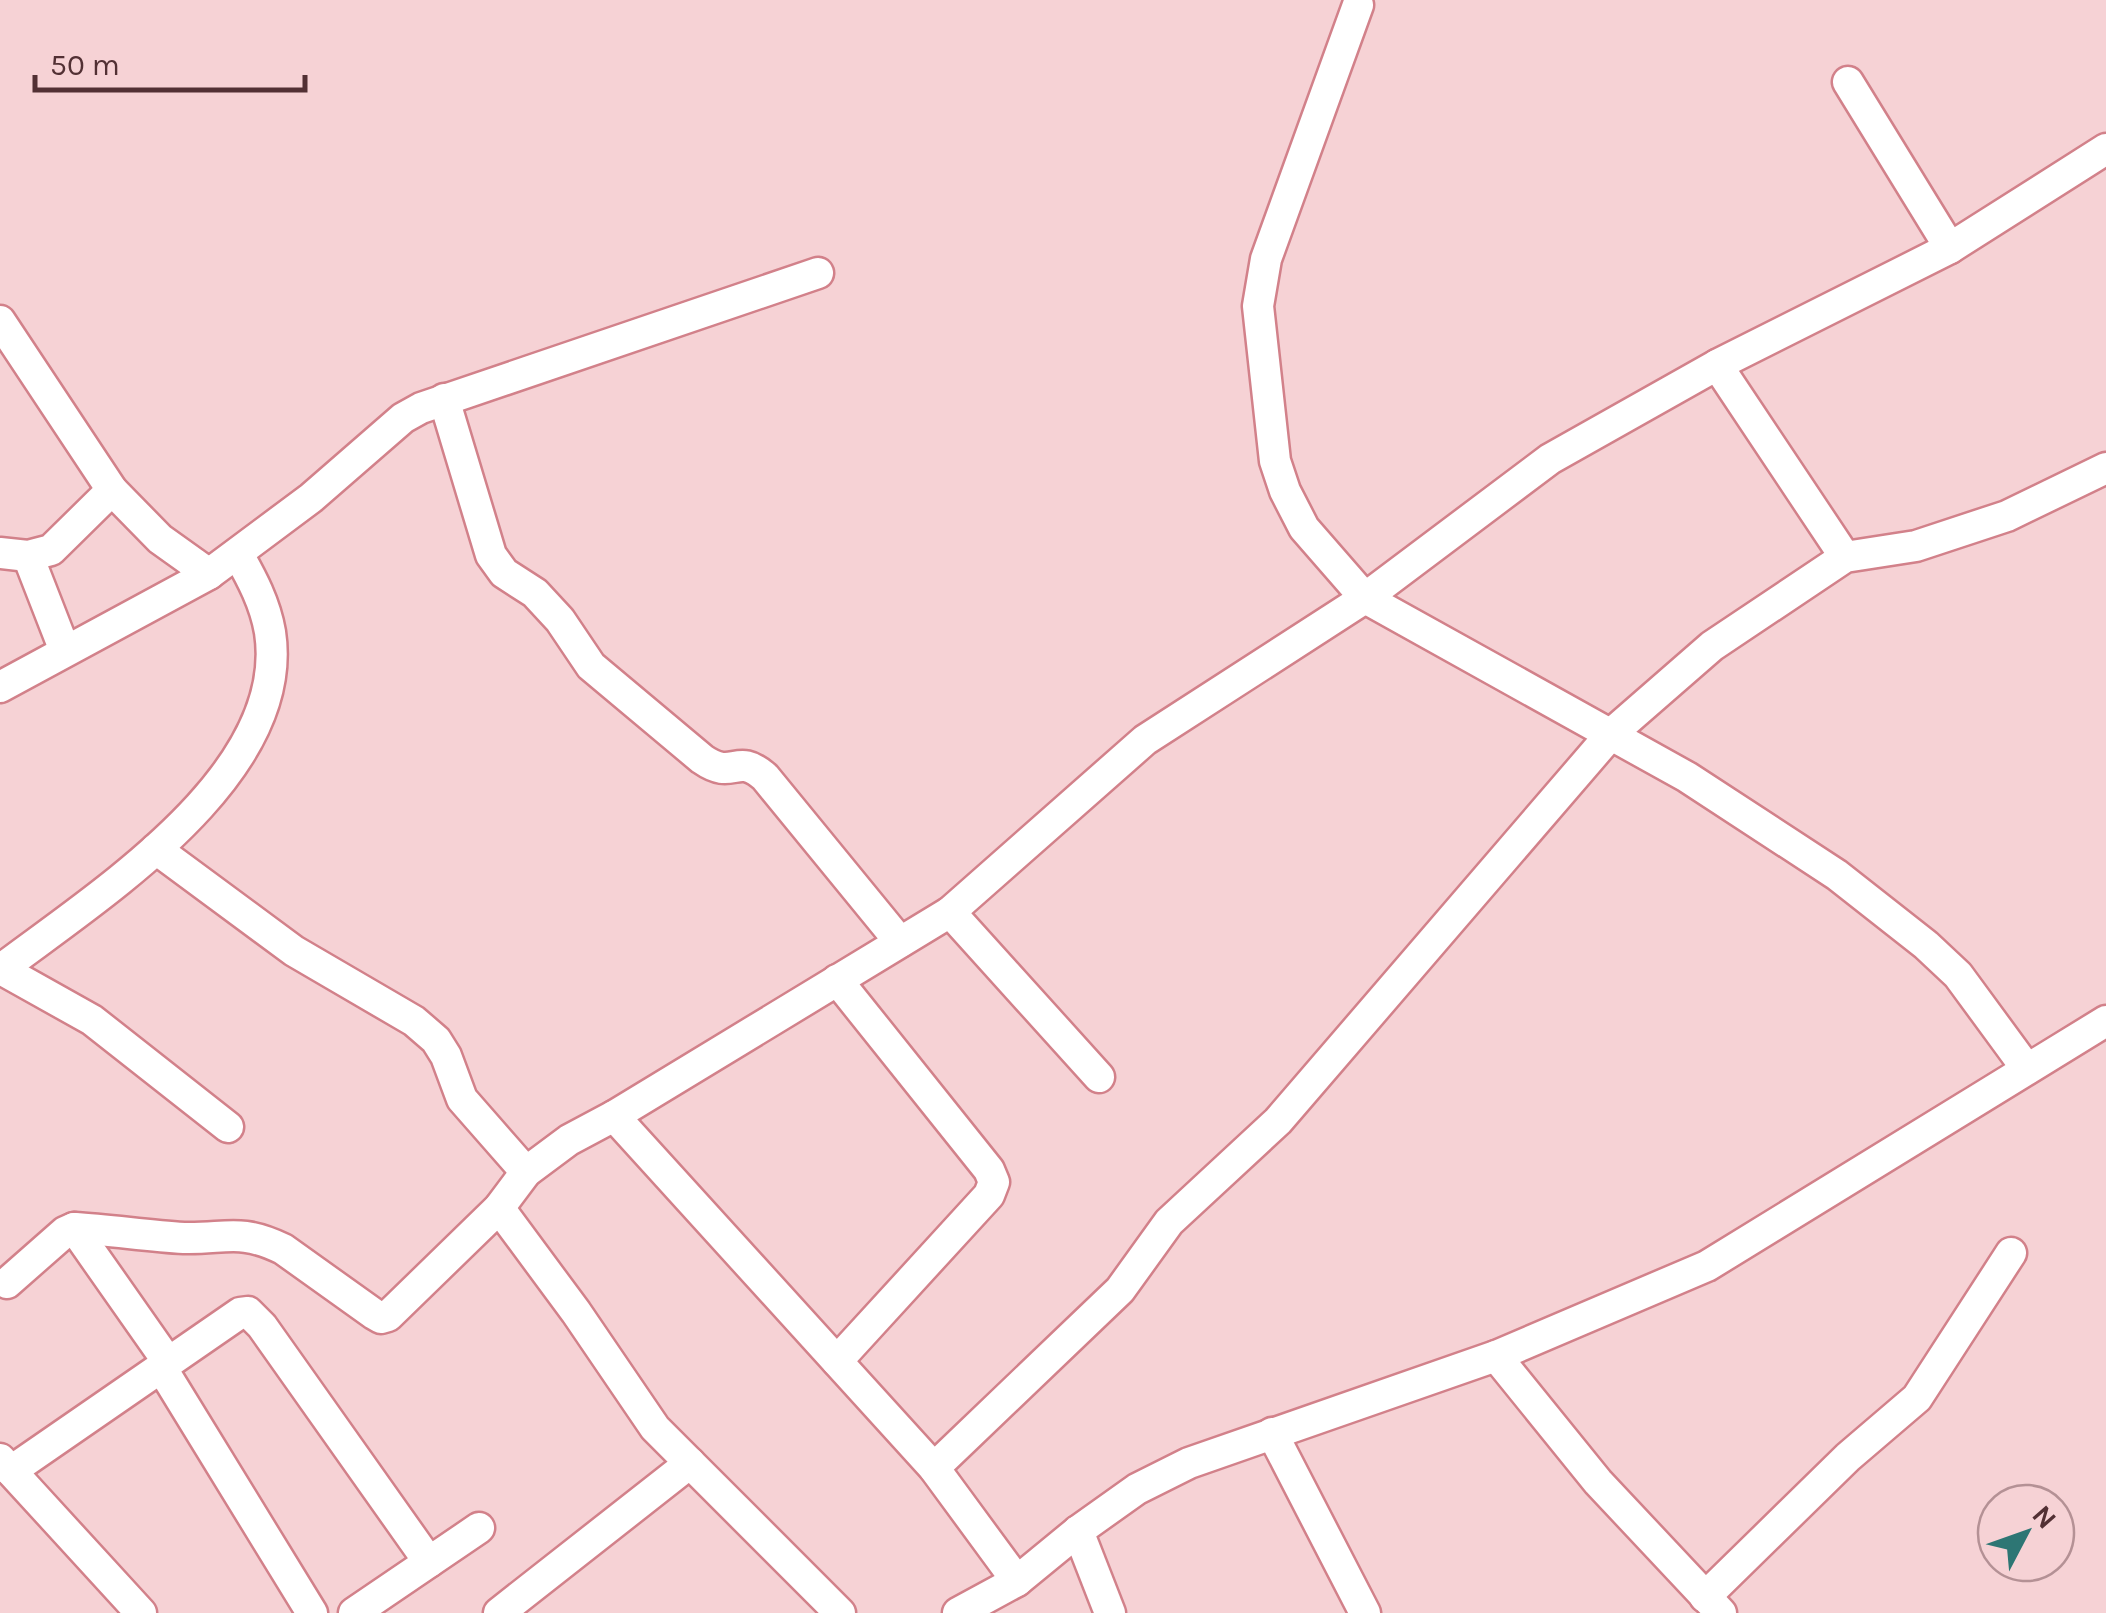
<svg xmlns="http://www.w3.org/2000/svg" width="2106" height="1613" font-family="Karla,sans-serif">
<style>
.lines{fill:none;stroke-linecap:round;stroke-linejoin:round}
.minor-casing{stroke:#d2818a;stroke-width:35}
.minor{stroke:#fff;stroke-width:30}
</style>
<rect width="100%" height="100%" fill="#f6d2d5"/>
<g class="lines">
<g class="minor-casing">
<g id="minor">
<polyline points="1358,5 1266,259 1258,306 1275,461 1285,491 1304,528 1365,598 1687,777 1837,875 1926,945 1958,975 2027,1069"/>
<polyline points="1848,82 1950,248"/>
<polyline points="0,321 112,490 160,539 209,574"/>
<polyline points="1717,365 1845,557"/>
<path d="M444 399 491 555 504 573 535 593 560 620 591 666 702 759C735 782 735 751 765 777L900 942"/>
<polyline points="0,553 28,556 51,550 112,490"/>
<polyline points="28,556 65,651"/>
<polyline points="0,687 209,574 311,498 403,418 421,408 818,273"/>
<polyline points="156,849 294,951 414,1021 436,1040 446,1056 462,1099 526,1172"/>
<polyline points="950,912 1099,1077"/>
<polyline points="1,969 92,1020 228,1127"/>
<path d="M0 970C99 895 292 774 270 632 265 603 252 579 238 554"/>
<polyline points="614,1116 934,1468 1017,1581"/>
<polyline points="499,1208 576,1312 655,1428 840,1613"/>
<polyline points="74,1228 168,1362"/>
<path d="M7 1283 65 1232 74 1228C111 1230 147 1236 184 1238 227 1239 239 1228 283 1249L374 1314 381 1318 388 1316 499 1208 526 1172 569 1140 614 1116 950 912 1145 740 1365 598 1550 459 1717 365 1950 248 2106 149"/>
<polyline points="1496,1356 1598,1482 1721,1613"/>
<polyline points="837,1361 989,1195 994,1182 989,1170 837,980"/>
<polyline points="161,1367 312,1613"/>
<polyline points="1272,1433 1365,1613"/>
<polyline points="0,1459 141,1613"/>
<polyline points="934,1468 1120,1290 1169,1222 1278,1121 1611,734 1712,646 1845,557 1916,546 2007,516 2106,468"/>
<polyline points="11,1471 240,1313 248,1312 262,1326 429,1562"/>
<polyline points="1078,1531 1110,1613"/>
<polyline points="1705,1597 1848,1457 1917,1398 2011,1253"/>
<polyline points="354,1613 479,1528"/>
<polyline points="499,1613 690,1463"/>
<polyline points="958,1613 1017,1581 1078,1531 1137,1489 1189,1463 1496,1356 1707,1266 2106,1021"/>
</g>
</g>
<use href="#minor" class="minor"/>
</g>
<g transform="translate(2026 1533) rotate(49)"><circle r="48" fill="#f6d2d5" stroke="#b49195" stroke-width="2.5"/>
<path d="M0-8L18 38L0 25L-18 38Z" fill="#2d7674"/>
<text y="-15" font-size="28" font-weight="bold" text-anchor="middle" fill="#523034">N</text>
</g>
<path d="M35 75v15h270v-15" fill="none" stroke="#523034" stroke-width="5"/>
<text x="50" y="75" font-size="30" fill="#523034" stroke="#f6d2d5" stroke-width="8" paint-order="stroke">50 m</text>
</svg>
